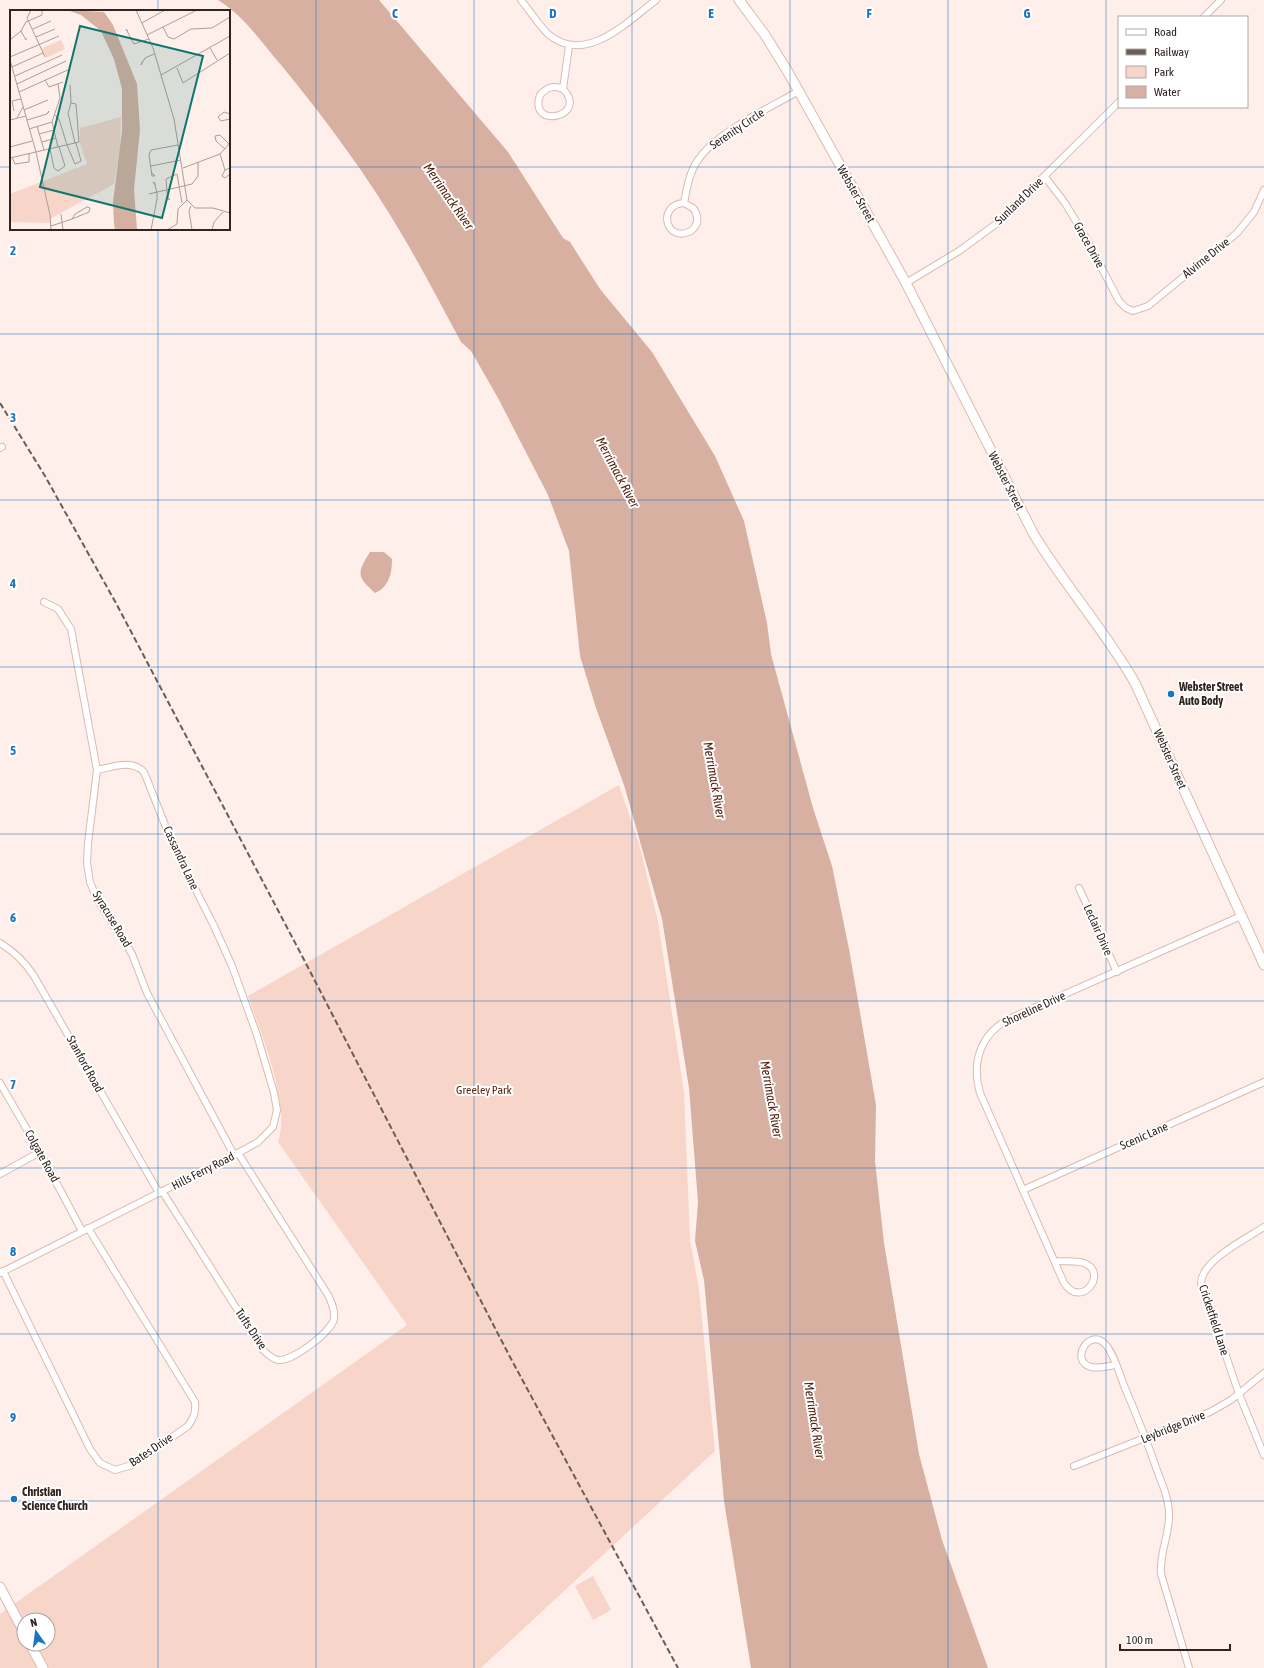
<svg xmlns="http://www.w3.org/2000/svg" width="1264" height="1668" font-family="'Asap Condensed',sans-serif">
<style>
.green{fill:#f8d5c9;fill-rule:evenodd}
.water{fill:#d8b0a2}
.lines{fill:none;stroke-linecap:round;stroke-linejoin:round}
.minor-casing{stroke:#ddbaae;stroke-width:8}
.secondary-casing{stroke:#ddbaae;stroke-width:11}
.minor{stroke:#fff;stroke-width:6}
.secondary{stroke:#fff;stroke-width:9}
.rail{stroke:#6a5d58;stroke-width:2;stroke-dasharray:6 3;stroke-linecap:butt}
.grid{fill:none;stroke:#1a74c1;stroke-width:1;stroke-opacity:0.55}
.poi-dot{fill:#1a74c1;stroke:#fff;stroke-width:1.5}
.labels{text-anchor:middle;stroke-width:4;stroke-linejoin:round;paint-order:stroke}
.street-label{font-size:12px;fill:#31241f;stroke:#fff}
.poi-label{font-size:12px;font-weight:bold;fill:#31241f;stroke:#fff;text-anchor:start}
.park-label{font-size:12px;fill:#592613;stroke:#fff}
.water-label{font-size:13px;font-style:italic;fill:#54210e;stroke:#fff}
.inset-road{fill:none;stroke:#ac9e99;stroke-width:1}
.view{fill:#0f766e;fill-opacity:0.15;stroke:#0f766e;stroke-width:2}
.inset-edge{fill:none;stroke:#31241f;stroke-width:2}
.grid-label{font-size:13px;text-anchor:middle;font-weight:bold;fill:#1a74c1;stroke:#fff;stroke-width:4;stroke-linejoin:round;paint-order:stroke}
</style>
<rect width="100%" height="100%" fill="#feefea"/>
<g class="green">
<path d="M619 785 639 844 658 921 684 1092 690 1240 699 1289 715 1451 481 1668H0V1614L407 1325 278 1142C291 1105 261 1033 248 996ZM24 1620H48V1644H24Z"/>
<polygon points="593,1576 611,1610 593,1620 575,1586"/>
</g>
<g class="water">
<path d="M218 0H379L508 152 563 238 570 242 600 289 652 352 715 456 744 521 767 623 771 654 813 808 832 866 849 949 876 1105 875 1161 884 1243 919 1454 942 1540 988 1668H751L724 1501 704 1280 695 1241 698 1202 689 1088 662 919 624 785 596 708 580 656 569 551 548 495 498 398 471 351 461 342C442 307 424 272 404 238 369 178 325 118 281 65 262 43 243 15 218 0Z"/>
<path d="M370 552H384L392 559C392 573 389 587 375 593 356 576 357 573 370 552Z"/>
</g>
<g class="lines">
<g class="minor-casing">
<g id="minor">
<path d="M521 0C530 11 538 24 548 34 585 66 627 22 656 0"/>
<polyline points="1204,17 1221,0"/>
<path d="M563 89C590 116 528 131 540 95 547 87 554 85 563 89L569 46"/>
<polyline points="1045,177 1065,203 1086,238 1119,301 1126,308 1133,311 1148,306 1237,233 1254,212 1264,190"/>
<path d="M684 203 693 208C699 216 699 224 691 231 666 244 656 205 684 203 687 188 689 173 698 160 717 132 769 108 799 91"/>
<polyline points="906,283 959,251 996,224 1119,102"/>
<polyline points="0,448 2,447"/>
<polyline points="44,602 58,609 71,629 97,770 88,843 87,863 90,882 97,899 132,954 147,993 234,1155"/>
<polyline points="1079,888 1117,972"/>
<path d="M0 943C15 952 25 962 34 976L159 1193"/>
<polyline points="0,1083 40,1152 82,1231"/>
<polyline points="0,1174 40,1152"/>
<polyline points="1023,1190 1264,1082"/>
<path d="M162 1191 263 1350C267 1354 272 1359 278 1360 292 1362 331 1332 334 1319 335 1310 332 1303 328 1295L238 1153"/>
<path d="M1264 1227C1246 1239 1202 1260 1201 1283L1239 1394 1264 1455"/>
<path d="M1055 1261C1064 1262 1075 1260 1084 1263 1109 1272 1082 1310 1064 1283L980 1093C971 1061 981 1033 1011 1018L1241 916"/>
<path d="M3 1271 90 1449 100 1463 115 1470 132 1465 188 1426C194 1418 196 1412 195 1402L88 1228"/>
<path d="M0 1273 238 1153 258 1142 273 1127 277 1110 274 1093 257 1035 232 966 214 926 173 845 144 772C131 759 113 767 97 770"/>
<path d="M1115 1365C1108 1366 1099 1369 1091 1367 1069 1361 1089 1327 1105 1344 1114 1353 1120 1376 1125 1388 1137 1416 1148 1444 1158 1473 1163 1486 1169 1500 1169 1514 1170 1534 1159 1553 1161 1574L1189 1668"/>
<polyline points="1074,1466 1210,1412 1231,1400 1264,1373"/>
</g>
</g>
<g class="secondary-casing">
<g id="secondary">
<path d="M739 0 765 35 788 72 906 283 1033 533C1064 585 1105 630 1135 683L1264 965"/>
<polyline points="0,1587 24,1632"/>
<polyline points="30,1644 43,1668"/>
</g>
</g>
<use href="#minor" class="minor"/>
<use href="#secondary" class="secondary"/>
<polyline class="rail" points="0,403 45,476 117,605 301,954 510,1357 678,1668"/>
</g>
<path class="grid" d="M158 0V11M316 0V1668M474 0V1668M632 0V1668M790 0V1668M948 0V1668M1106 0V1668M0 167H11M229 167H1264M158 229V1668M0 334H1264M0 500H1264M0 667H1264M0 834H1264M0 1001H1264M0 1168H1264M0 1334H1264M0 1501H1264"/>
<g class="poi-dot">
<circle cx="1171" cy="694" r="4"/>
<circle cx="14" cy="1499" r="4"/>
</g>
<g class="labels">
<g class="street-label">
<text transform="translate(737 129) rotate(-34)" y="4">Serenity Circle</text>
<text transform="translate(856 194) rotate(60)" y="4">Webster Street</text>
<text transform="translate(1019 201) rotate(-44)" y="4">Sunland Drive</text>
<text transform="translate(1089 245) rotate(61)" y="4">Grace Drive</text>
<text transform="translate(1206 258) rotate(-39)" y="4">Alvirne Drive</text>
<text transform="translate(1006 481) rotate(63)" y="4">Webster Street</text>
<text transform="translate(1170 759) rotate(66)" y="4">Webster Street</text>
<text transform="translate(181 858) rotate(65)" y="4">Cassandra Lane</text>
<text transform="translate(112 919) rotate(59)" y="4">Syracuse Road</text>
<text transform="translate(1098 930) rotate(66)" y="4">Leclair Drive</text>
<text transform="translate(1034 1009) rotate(-25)" y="4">Shoreline Drive</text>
<text transform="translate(85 1064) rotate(61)" y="4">Stanford Road</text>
<text transform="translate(1144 1136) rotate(-24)" y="4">Scenic Lane</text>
<text transform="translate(42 1156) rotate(61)" y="4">Colgate Road</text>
<text transform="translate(203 1171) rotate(-27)" y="4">Hills Ferry Road</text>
<text transform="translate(1214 1320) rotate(72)" y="4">Cricketfield Lane</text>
<text transform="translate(251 1329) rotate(56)" y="4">Tufts Drive</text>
<text transform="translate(1173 1427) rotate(-22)" y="4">Leybridge Drive</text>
<text transform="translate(151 1450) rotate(-34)" y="4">Bates Drive</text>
</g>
<g class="poi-label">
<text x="1179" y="691">Webster Street<tspan x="1179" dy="14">Auto Body</tspan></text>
<text x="22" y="1496">Christian<tspan x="22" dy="14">Science Church</tspan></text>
</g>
<g class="park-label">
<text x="484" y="1094">Greeley Park</text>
</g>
<g class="water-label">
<text transform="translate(449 196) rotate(55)" y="5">Merrimack River</text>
<text transform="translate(618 472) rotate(62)" y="5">Merrimack River</text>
<text transform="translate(715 780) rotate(80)" y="5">Merrimack River</text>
<text transform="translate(772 1099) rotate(80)" y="5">Merrimack River</text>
<text transform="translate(815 1420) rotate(81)" y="5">Merrimack River</text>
</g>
</g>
<g transform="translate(10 10)">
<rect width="220" height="220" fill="#feefea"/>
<path d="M51 30 55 39 36 48 32 38ZM111 107 110 138 104 174 88 183 91 187 87 183 40 209V213L0 212V184L77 154 70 133V118Z" fill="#f8d5c9"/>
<path d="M57 0 94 2 103 15 127 74 130 120 124 179 127 220H105L104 214 103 192 112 121V79L104 49 91 21 71 5Z" fill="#d8b0a2"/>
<path class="inset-road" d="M21 0 17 8 35 47M126 0 143 38 164 109 177 190 185 198H203L220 203M132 13 155 0M153 17 158 27 164 29 181 19 202 18 220 7M23 19 41 11M11 21 16 30V28M118 21 116 19 124 34 139 29M137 25 187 0M26 27 45 19M0 30 11 21 16 12 32 5V0M200 38 207 50M0 47 49 26M0 50 26 142 40 205 41 220M132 52 131 55 135 48 144 44M2 57 33 43M167 58 173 73 220 43M151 65 220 26M5 66 52 45M35 70 39 77 53 72M7 74 56 51M60 75 61 93 58 103 65 133M9 82 60 59M14 100 38 90M4 101 2 91 11 89M220 104 214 102 208 107 211 111 220 109M45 105 49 109 57 135M7 108 13 97M0 110 16 106M17 110 37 104 38 103 39 101 37 104M42 112 50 88 48 74M42 112 48 137M27 116 34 140M19 119 42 112M29 124 44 120M32 132 46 128M57 135 65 154 71 151 66 133M0 137 22 131M40 139 44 158 48 161 55 156 49 137M215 139 206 131 205 126 210 125 219 134M210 144 215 160M2 147 5 154 19 152V143M0 148 69 132 66 94 61 93M141 156 171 150M173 158 210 144 220 133M220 158 215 160 212 166 215 168 220 164M142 163 145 166H142L139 145 141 140 168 135M139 184 182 174 188 166V152M157 186 160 190 158 189 157 181 156 169 167 164 172 193M181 196 179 201 182 220M51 204 53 220M41 216 62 209 65 204 77 197 80 198 79 202 62 209M141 220 147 189V183L145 175V173L143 172 145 175M157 220 167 214 168 199 177 190M202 220 204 212 213 202"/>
<path class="view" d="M70 16 193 46 152 208 30 177Z"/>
<rect width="220" height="220" class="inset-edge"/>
</g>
<g class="grid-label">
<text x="395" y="18">C</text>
<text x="553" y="18">D</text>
<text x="711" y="18">E</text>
<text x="869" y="18">F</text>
<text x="1027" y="18">G</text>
<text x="13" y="255">2</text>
<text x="13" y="422">3</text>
<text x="13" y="588">4</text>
<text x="13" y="755">5</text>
<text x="13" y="922">6</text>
<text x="13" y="1089">7</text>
<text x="13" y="1256">8</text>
<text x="13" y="1422">9</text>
</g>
<rect x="1118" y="16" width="130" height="92" fill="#ffffff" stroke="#ada7a5"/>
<rect x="1126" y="29" width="20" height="6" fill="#ffffff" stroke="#ada7a5"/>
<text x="1154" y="36" font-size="12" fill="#31241f">Road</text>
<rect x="1126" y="49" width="20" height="6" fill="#6a5d58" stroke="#ada7a5"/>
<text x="1154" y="56" font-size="12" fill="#31241f">Railway</text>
<rect x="1126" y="66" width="20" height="12" fill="#f8d5c9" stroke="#ada7a5"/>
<text x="1154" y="76" font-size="12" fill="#31241f">Park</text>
<rect x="1126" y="86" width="20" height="12" fill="#d8b0a2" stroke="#ada7a5"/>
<text x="1154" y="96" font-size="12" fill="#31241f">Water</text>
<g transform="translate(36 1632) rotate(346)"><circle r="19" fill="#ffffff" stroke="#ada7a5"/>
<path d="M0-3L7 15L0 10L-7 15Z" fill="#1a74c1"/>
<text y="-6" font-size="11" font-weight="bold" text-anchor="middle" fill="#31241f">N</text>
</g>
<path d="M1120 1644v6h110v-6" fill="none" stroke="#31241f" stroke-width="2"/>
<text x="1126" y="1644" font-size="12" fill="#31241f" stroke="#ffffff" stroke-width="3" paint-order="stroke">100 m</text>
</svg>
